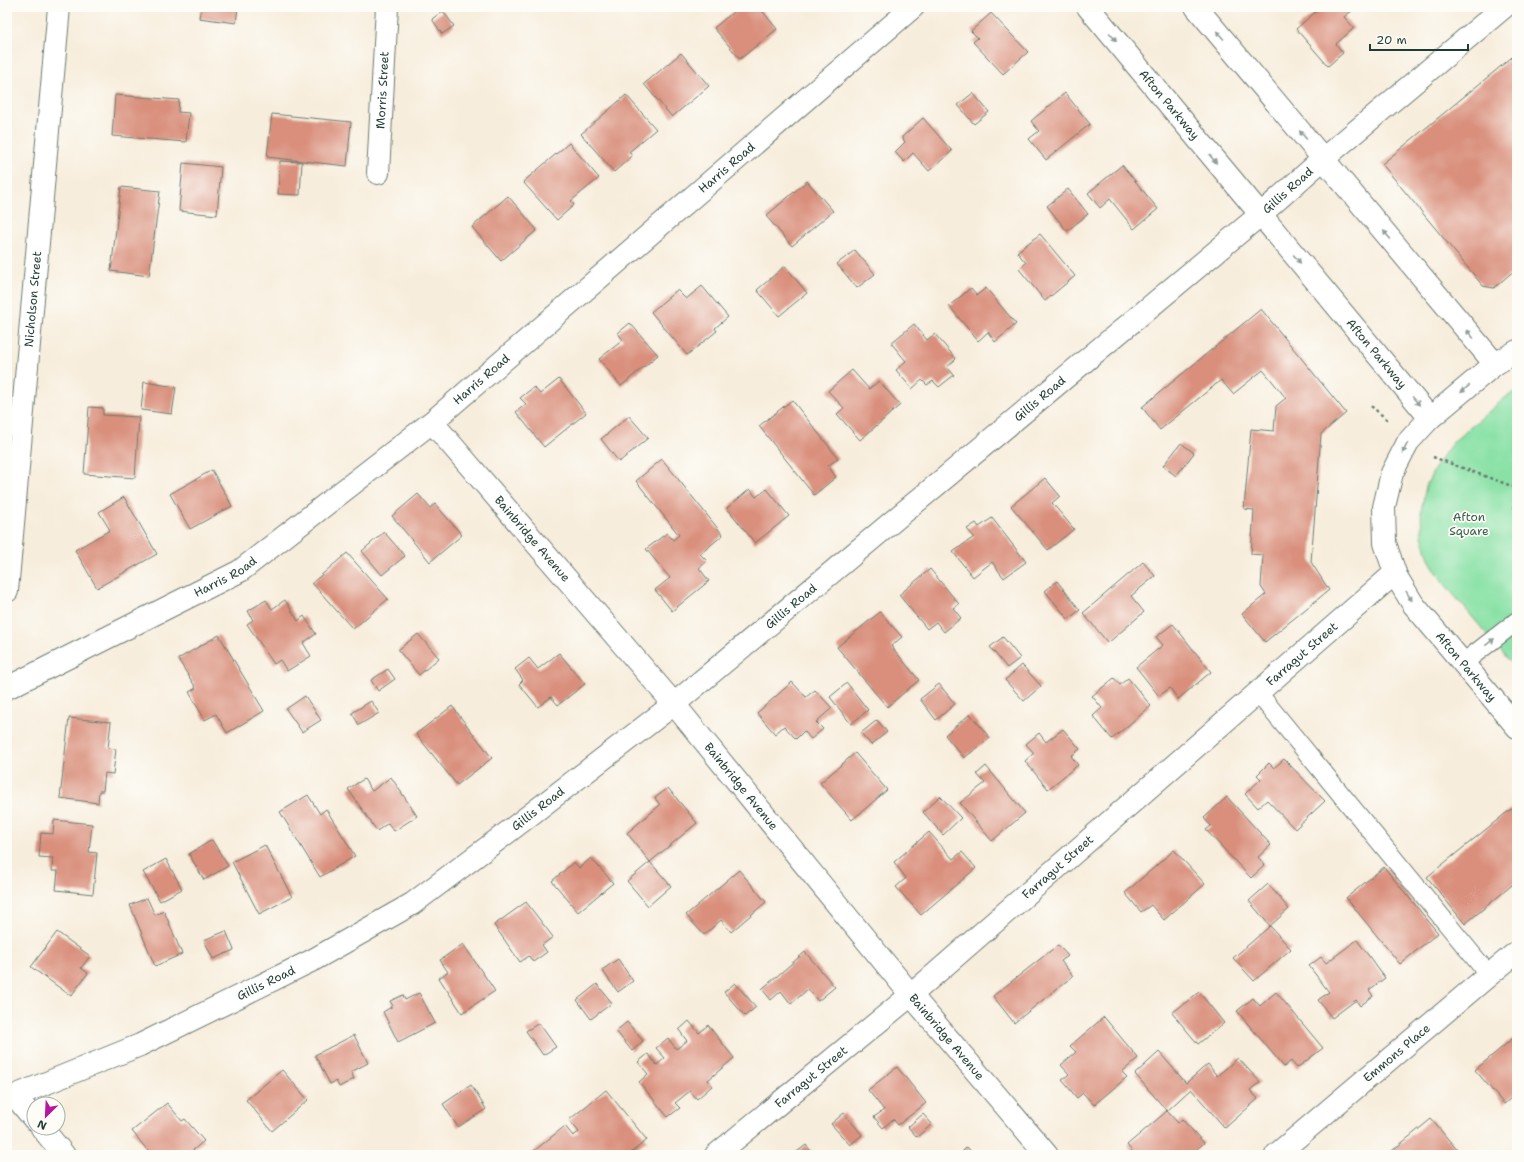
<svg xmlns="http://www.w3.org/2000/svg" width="1524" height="1162" font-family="'Shantell Sans',sans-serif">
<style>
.green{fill:#89e1a6;stroke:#548f6d}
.building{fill:#d98f7c}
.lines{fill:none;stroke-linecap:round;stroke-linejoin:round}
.lane-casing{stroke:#6b7b6f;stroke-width:20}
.street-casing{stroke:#6b7b6f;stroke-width:24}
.secondary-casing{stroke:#6b7b6f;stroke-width:24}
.path{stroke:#6b7b6f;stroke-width:2.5;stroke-dasharray:3 3;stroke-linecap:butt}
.lane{stroke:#fff;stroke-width:18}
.street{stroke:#fff;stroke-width:22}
.secondary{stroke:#fff;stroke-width:22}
.oneway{fill:#8f9e9a}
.labels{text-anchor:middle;stroke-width:3.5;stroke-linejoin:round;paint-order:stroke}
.street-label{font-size:12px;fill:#1f3d34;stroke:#fdfcf7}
.park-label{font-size:12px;fill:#345e4b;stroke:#fdfcf7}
</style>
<rect width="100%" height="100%" fill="#fdfcf7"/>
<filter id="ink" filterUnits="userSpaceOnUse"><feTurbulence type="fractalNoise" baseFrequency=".025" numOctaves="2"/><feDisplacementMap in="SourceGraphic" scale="8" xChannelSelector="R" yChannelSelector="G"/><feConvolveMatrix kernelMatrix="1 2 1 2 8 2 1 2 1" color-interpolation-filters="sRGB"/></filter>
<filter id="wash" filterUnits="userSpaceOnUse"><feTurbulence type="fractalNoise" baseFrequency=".012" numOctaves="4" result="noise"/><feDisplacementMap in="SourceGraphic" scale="16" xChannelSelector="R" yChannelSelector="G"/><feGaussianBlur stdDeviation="0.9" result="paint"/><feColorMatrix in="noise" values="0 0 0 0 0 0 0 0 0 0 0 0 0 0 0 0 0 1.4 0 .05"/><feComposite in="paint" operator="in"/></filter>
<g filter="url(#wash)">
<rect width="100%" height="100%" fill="#f7eddc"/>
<polygon class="green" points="1517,391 1517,670 1443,582 1430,561 1422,536 1421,511 1426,486 1437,464 1453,442 1506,397"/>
<g id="blocks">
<g class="building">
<polygon points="201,7 238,7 236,23 199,18"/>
<polygon points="739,7 759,7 777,29 740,59 714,28"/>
<polygon points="1321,7 1352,7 1354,9 1344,17 1354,28 1336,44 1343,53 1328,66 1296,29"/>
<polygon points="443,11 454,26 442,34 432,19"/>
<polygon points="991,13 1028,52 1003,74 973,42 978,38 971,31"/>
<polygon points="681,53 709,86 672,117 644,84"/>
<polygon points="1517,53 1517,268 1494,288 1483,286 1382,164"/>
<polygon points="973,93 989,112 974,124 958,105"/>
<polygon points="1065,93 1090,124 1046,160 1029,139 1039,131 1031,121"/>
<polygon points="115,95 179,100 178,112 189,113 186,142 112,136"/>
<polygon points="626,95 656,129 629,152 632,156 614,172 581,134"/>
<polygon points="272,114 351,122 347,166 267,157"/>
<polygon points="923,118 952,151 929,171 913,153 904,162 895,152 905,142 902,137"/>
<polygon points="569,143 599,178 571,201 574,205 557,220 523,182"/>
<polygon points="280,161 302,162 300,195 278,194"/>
<polygon points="183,163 221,167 217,215 179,211"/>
<polygon points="1122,165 1158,209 1134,229 1110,199 1100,208 1088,193"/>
<polygon points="807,181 833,211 792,246 766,216"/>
<polygon points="121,187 160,191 149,276 111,271"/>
<polygon points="1068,189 1088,214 1067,231 1047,206"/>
<polygon points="508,196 537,230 501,261 472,227"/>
<polygon points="1040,234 1075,276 1045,301 1019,269 1026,263 1017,252"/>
<polygon points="855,250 875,274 857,288 837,264"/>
<polygon points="785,266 807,293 779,316 757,290"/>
<polygon points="702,286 728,317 715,328 717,331 687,355 651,312 677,290 686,299"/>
<polygon points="971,288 977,295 986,288 1016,324 995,342 988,332 978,341 949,306"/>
<polygon points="1261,309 1346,413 1321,434 1311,562 1329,590 1265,642 1242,614 1266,594 1261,587 1263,555 1251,554 1254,510 1244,509 1251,429 1274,431 1276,406 1286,398 1263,370 1233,394 1221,380 1160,430 1142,407"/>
<polygon points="630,323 658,355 621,386 599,359 623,340 618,333"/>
<polygon points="914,324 927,340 935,334 956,359 947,367 954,375 939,387 933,381 927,385 922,380 912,389 896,370 906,361 891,343"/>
<polygon points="852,370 869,389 879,381 900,405 860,440 837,414 844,408 828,391"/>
<polygon points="559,379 586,413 544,447 516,412 526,404 520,398 534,387 540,394"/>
<polygon points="144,382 176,387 172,414 141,410"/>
<polygon points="792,400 838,458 828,466 836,477 814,495 759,426"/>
<polygon points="89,407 103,408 103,415 139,417 135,478 84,474"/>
<polygon points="629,416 648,438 619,462 601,439"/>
<polygon points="1181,443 1194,453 1176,476 1163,466"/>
<polygon points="662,459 723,535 700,554 707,561 699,568 709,581 672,611 655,590 670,578 646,549 667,533 673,540 679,535 636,481"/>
<polygon points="212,470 232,506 190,529 170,494"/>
<polygon points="1045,478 1060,496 1052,503 1074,529 1048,550 1011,506"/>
<polygon points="750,489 756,497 767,489 789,516 755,543 727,508"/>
<polygon points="418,494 430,508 435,504 462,535 430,562 392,516"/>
<polygon points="124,497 157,554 97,588 75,550 110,530 99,512"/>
<polygon points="992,518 1026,562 1004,578 992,562 973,577 953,552 974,537 967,529 976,523 979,527"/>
<polygon points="384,532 405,556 382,575 362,551"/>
<polygon points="347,553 388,599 353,629 312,583"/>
<polygon points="1143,562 1155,576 1131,596 1144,612 1108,643 1083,613"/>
<polygon points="930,569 959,604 953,608 961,618 944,632 936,622 927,629 899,595"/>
<polygon points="1057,581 1080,610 1068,619 1045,591"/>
<polygon points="266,600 272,609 285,600 298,621 304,616 316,634 303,643 311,656 287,671 280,660 274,664 247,624 253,620 248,611"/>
<polygon points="880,612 902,637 891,646 919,680 887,707 837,647"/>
<polygon points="1173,624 1211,672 1178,699 1170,688 1159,696 1136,667 1163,645 1156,637"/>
<polygon points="418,634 439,658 419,675 398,650"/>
<polygon points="219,635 264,711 227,733 216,714 205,720 189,692 196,688 178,659"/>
<polygon points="1003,637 1020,658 1007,668 990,647"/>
<polygon points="559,653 585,684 558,705 551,697 538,707 519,684 523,680 515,669 529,658 538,669"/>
<polygon points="1022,665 1041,686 1024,701 1005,680"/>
<polygon points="388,669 395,679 378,691 371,680"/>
<polygon points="1114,678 1120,685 1128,678 1151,706 1112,739 1093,716 1102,708 1092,696"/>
<polygon points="792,682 806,697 815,690 832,708 816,722 823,729 811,739 804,731 796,739 784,726 775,734 757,713"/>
<polygon points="847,683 868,710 851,724 830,697"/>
<polygon points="939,684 955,704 936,720 920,699"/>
<polygon points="305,696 321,720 302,732 286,709"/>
<polygon points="371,701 379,713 359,725 352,713"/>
<polygon points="452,706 492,758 457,785 416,734"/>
<polygon points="970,714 990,738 964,758 945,735"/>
<polygon points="69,718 111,722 108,748 116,749 113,774 105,773 103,791 99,791 98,803 60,798"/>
<polygon points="877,720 887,732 871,745 861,733"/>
<polygon points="1063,729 1080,749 1071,756 1078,765 1048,789 1025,761 1034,753 1026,744 1039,733 1046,742"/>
<polygon points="855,753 887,790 852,820 820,783"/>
<polygon points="1284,759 1325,801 1295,829 1267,800 1258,808 1245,794 1261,779 1257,775 1269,763 1274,768"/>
<polygon points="986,766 1025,813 992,841 960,803 985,783 977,774"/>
<polygon points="391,777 417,816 394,831 388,823 377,831 348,789 364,779 372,791"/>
<polygon points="668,788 697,823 650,862 627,833 660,805 655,798"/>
<polygon points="308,795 320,814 326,809 355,856 320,877 280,812"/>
<polygon points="940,796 961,818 943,835 923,812"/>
<polygon points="1227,797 1271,845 1258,857 1265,865 1251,878 1206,830 1211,826 1204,818"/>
<polygon points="1511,809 1517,816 1517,881 1465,924 1427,877"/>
<polygon points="54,820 92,824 89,852 97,853 93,894 56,890 58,871 52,871 53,858 39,857 41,833 53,834"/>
<polygon points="929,832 953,859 962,852 976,868 921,915 896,887 906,878 894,862"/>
<polygon points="212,840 228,866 204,880 189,854"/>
<polygon points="265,845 292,897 259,914 232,862"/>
<polygon points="1174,850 1205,884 1164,920 1151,905 1141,912 1125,893"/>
<polygon points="591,858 613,883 578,912 552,881 574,862 579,868"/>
<polygon points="166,859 182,889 160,901 143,872"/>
<polygon points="650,862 671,886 648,906 627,881"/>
<polygon points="1384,867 1438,933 1400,964 1346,898"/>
<polygon points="739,870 766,902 731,932 721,920 704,935 686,915"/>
<polygon points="1268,884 1289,909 1270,926 1249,901"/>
<polygon points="147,898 155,915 164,911 182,954 155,966 130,905"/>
<polygon points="526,902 553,937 542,945 547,952 533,962 529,956 520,962 494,925"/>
<polygon points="1270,926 1291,949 1254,981 1233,958"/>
<polygon points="226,931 234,950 213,959 204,940"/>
<polygon points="57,932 90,956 81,968 88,973 71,996 31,967"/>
<polygon points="1357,940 1385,978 1369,990 1373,996 1360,1006 1356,1000 1332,1018 1318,1000 1329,992 1309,966 1321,957 1326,963"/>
<polygon points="463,944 495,991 462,1013 439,978 448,972 440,960"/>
<polygon points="1058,945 1068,956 1061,961 1073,976 1014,1023 993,996"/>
<polygon points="805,952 835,987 818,1001 808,989 791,1004 781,991 771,1000 762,989"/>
<polygon points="618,959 633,981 618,992 602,970"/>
<polygon points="735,983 756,1007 745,1016 724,992"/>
<polygon points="597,984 612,1003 591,1019 577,1000"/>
<polygon points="1199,992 1224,1023 1198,1044 1172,1013"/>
<polygon points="1276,992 1323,1048 1297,1068 1291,1061 1284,1067 1237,1011 1253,998 1260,1006"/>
<polygon points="419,993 435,1023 398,1042 383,1012 393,1006 390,1001 403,995 405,1000"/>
<polygon points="1104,1017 1138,1058 1122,1072 1127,1077 1094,1105 1083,1093 1077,1098 1062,1080 1069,1074 1061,1065 1076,1052 1070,1046"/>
<polygon points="689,1021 699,1033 708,1025 734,1058 708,1080 712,1086 697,1099 690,1091 675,1103 680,1108 668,1117 639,1082 648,1074 638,1062 648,1054 657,1065 665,1058 656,1048 668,1038 676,1049 687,1041 679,1030"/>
<polygon points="627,1022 643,1041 632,1051 616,1031"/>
<polygon points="539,1023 556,1047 543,1055 526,1031"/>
<polygon points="354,1035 368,1063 351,1072 354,1079 339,1087 336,1081 330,1084 315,1055"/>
<polygon points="1512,1039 1517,1045 1517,1093 1504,1104 1475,1070"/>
<polygon points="1159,1052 1186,1083 1208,1064 1217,1076 1238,1058 1260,1082 1250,1090 1258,1099 1225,1128 1191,1089 1167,1111 1135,1074"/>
<polygon points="897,1067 926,1103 898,1125 893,1119 883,1128 874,1117 884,1110 868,1090"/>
<polygon points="282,1070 308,1100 272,1131 246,1100"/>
<polygon points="471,1085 486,1109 458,1127 443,1104"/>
<polygon points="606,1090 647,1140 628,1155 529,1155 565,1126 573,1136 579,1132 569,1120"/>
<polygon points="167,1103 182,1121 185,1119 204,1141 187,1155 151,1155 132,1131"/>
<polygon points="1167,1111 1178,1123 1182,1119 1204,1143 1190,1155 1135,1155 1127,1145"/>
<polygon points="844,1113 862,1135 850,1145 831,1124"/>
<polygon points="923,1114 932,1124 917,1137 908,1127"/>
<polygon points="1431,1119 1459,1152 1456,1155 1387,1155"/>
<polygon points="806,1145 814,1155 793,1155"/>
<polygon points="967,1147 974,1155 959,1155"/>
</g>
</g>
</g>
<g filter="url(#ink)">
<use href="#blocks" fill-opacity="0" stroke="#6b7b6f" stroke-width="1"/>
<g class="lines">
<g class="lane-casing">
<g id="lane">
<polyline points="1463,663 1517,621"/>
<polyline points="1258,693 1489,975"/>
</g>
</g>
<g class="street-casing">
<g id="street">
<path id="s1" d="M378 173 387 7"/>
<path id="s2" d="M432 422 674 704 911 995 1047 1155"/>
<path id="s3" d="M7 591 59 7"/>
<path id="s4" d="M7 688 240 571 432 422 913 7"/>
<polyline points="15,1096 34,1119"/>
<path id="s5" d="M7 1099 140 1045 313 960 412 904 508 832 674 704 1260 215 1323 159 1504 7"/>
<polyline points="42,1128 64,1155"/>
<path id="s6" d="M716 1155 911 995 1395 573"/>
<path id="s7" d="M1276 1155 1489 975 1517 952"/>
</g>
</g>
<g class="secondary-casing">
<g id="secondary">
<path id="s8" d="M1088 7 1430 418"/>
<polyline points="1196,7 1495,364"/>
<path id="s9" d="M1517 351 1495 364 1430 418 1408 442 1392 473 1384 507 1385 543 1396 576 1413 604 1517 727"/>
</g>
</g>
<g class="path">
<polyline points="1371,406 1389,421"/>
<polyline points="1433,457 1517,488"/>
<path d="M1517 488C1514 498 1513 506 1517 516"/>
</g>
<use href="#lane" class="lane"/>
<use href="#street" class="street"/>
<use href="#secondary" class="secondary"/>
</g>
<defs><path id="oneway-solid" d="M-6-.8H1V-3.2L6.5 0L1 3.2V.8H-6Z"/></defs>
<g class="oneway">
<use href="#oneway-solid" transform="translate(1220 35) rotate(-130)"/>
<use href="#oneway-solid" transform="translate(1113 37) rotate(50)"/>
<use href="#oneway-solid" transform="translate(1303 135) rotate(-130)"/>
<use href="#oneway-solid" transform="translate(1213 159) rotate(50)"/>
<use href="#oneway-solid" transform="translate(1387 235) rotate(-130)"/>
<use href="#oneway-solid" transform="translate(1297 259) rotate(50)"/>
<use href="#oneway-solid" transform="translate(1470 334) rotate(-130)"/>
<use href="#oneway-solid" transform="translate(1465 389) rotate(140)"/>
<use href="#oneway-solid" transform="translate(1416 401) rotate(50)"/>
<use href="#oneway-solid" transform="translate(1405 448) rotate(118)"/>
<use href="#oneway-solid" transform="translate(1409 596) rotate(58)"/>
<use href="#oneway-solid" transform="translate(1490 642) rotate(-38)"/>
</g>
</g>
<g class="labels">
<g class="street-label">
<text dy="4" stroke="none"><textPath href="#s1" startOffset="83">Morris Street</textPath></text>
<text dy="4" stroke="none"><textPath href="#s8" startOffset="127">Afton Parkway</textPath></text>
<text dy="4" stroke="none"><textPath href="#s4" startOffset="893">Harris Road</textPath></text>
<text dy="4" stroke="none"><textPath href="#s5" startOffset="1580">Gillis Road</textPath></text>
<text dy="4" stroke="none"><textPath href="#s3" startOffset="293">Nicholson Street</textPath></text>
<text dy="4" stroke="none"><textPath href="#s8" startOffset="451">Afton Parkway</textPath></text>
<text dy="4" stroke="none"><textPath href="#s4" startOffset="569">Harris Road</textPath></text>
<text dy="4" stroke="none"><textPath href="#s5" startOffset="1256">Gillis Road</textPath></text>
<text dy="4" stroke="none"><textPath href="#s2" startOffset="154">Bainbridge Avenue</textPath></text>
<text dy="4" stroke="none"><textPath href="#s4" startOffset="245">Harris Road</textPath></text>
<text dy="4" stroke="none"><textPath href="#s5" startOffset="932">Gillis Road</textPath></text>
<text dy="4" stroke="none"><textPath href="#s6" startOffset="771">Farragut Street</textPath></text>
<text dy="4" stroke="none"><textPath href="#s9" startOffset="398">Afton Parkway</textPath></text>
<text dy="4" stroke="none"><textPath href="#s2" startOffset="478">Bainbridge Avenue</textPath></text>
<text dy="4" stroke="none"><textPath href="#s5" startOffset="608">Gillis Road</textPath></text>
<text dy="4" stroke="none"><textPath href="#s6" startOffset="447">Farragut Street</textPath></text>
<text dy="4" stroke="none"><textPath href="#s5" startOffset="284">Gillis Road</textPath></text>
<text dy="4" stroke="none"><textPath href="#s2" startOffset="802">Bainbridge Avenue</textPath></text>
<text dy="4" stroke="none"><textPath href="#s7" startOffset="158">Emmons Place</textPath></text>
<text dy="4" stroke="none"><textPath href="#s6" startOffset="123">Farragut Street</textPath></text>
</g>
<g class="park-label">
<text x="1469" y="521">Afton<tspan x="1469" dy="14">Square</tspan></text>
</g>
</g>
<rect width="1524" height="1162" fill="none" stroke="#fdfcf7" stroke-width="24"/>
<g transform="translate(46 1116) rotate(204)"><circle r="19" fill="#fdfcf7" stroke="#a4b0a9"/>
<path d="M0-3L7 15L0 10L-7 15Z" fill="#b5179e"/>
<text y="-6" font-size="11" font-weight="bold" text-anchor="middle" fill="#1f3d34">N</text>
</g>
<path d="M1370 44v6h98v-6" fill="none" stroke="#1f3d34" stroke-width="2"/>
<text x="1376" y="44" font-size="12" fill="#1f3d34" stroke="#fdfcf7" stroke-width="3" paint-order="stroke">20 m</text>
</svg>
